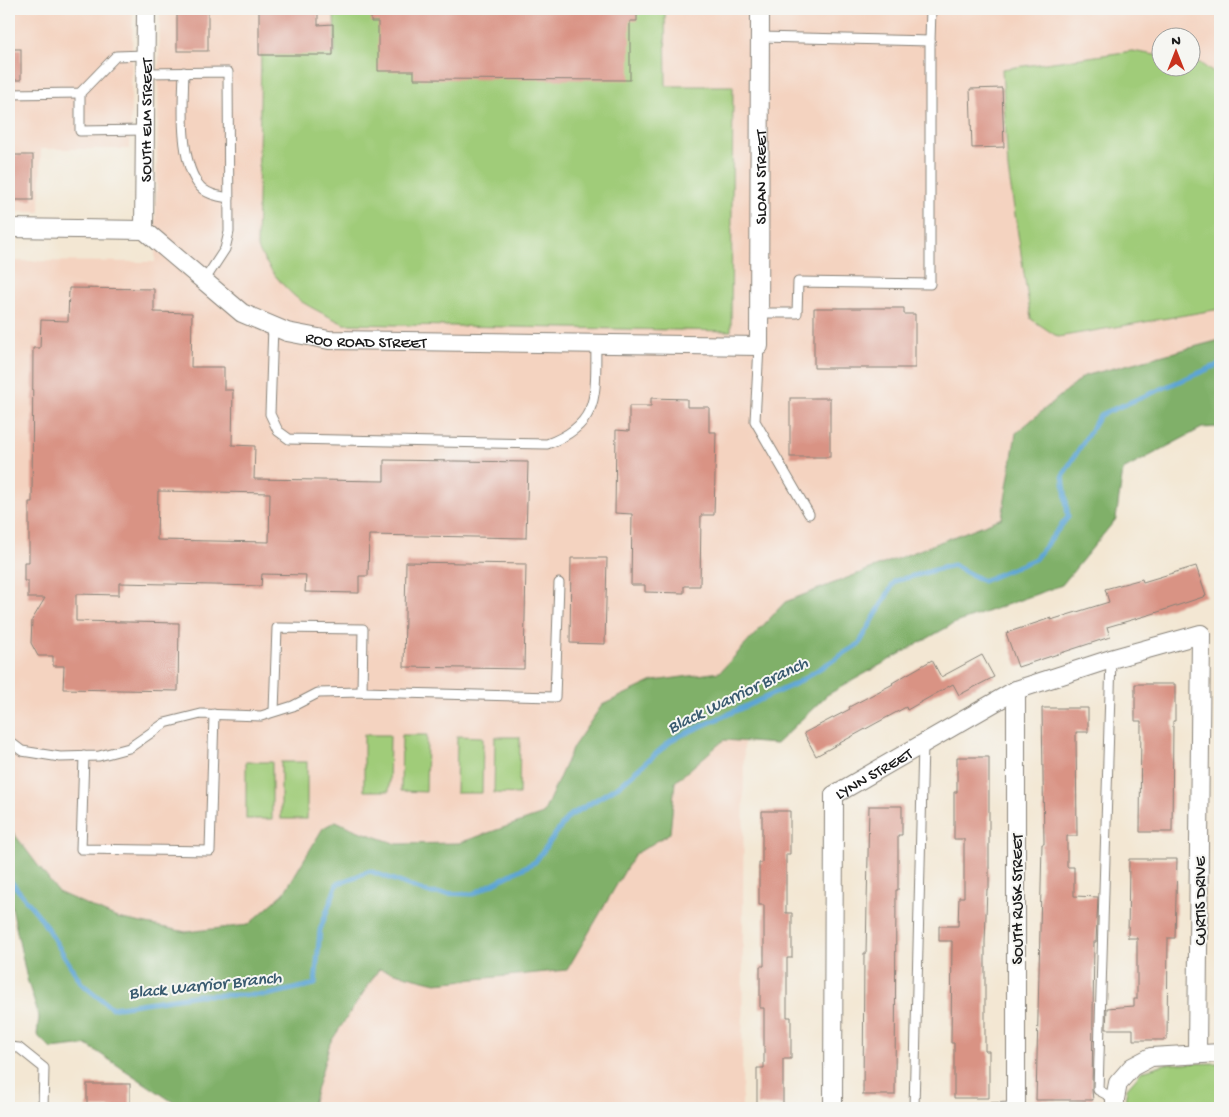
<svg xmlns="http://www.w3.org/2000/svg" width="1229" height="1117" font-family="'Gochi Hand',sans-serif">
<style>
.built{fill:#f4d3c0;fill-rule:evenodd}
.green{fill:#a0cc79;stroke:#5e744a}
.forest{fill:#80b069;stroke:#4e6642}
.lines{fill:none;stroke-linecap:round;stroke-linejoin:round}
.stream{stroke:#5da5d4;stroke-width:5}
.building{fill:#d99384;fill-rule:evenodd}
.service-casing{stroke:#888278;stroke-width:11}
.minor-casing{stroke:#888278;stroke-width:20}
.service{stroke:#fff;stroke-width:9}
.minor{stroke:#fff;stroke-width:18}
.labels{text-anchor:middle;stroke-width:4;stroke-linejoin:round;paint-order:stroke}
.street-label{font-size:16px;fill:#1c1c1c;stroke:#f6f6f2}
.water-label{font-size:18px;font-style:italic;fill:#395a6f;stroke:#f6f6f2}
</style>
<rect width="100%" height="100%" fill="#f6f6f2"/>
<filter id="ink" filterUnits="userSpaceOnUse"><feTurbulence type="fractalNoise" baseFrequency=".02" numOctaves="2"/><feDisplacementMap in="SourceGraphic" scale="10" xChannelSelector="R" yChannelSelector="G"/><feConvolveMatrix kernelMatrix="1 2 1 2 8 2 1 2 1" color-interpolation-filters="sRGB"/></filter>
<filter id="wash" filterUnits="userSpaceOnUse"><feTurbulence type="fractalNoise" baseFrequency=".0096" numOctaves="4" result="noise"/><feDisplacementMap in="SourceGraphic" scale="20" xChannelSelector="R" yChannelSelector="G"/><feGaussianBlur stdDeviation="1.12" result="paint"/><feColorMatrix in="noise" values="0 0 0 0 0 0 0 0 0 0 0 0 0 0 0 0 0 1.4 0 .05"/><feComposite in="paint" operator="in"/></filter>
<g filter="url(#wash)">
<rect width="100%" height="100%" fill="#f3e7d3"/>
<g class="built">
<polygon points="9,9 133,9 130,149 41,149 40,212 9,212"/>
<path d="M160 9H1220V364L1064 475 744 734 742 1108H292L9 884V261L155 262ZM1162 38H1192V68H1162Z"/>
</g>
<g class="green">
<path d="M334 9H665L666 86H733L731 331 344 324C330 317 315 310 302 302 283 288 268 268 257 247L261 55 335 54Z"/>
<polygon points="1132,51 1161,56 1162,68 1192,68 1192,62 1200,63 1220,78 1220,309 1058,337 1031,319 1008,169 1002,69"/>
<polygon points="364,735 390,735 389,791 364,791"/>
<polygon points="402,735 427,735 426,792 401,791"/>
<polygon points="457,736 483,737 482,793 456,793"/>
<polygon points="495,737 520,737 519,794 494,793"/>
<rect x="246" y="762" width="26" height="57"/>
<rect x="281" y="762" width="26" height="57"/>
<polygon points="1220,1063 1220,1108 1124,1108 1127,1088 1142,1071 1165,1064"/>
</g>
<polygon class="forest" points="1220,340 1220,427 1202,428 1123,470 1116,519 1062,585 953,624 827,695 776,744 724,740 675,782 670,833 634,855 567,970 436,983 379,969 330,1043 311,1108 182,1108 87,1045 51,1049 37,1035 39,1017 27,979 9,894 9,827 58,892 117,918 186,932 248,925 284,893 323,828 336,821 356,830 397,844 459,843 543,814 573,747 602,705 653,681 720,672 785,602 1002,518 1016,433 1084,376"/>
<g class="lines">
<polyline class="stream" points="9,879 40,917 82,984 112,1008 198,995 267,995 315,984 320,930 337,884 370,871 429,893 473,894 535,862 568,817 620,785 673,739 795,684 859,644 895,581 953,565 983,581 1035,559 1068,517 1063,475 1100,415 1220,364"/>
</g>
<g id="blocks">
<g class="building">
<rect x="177" y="9" width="31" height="42"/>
<polygon points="259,9 318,9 318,25 333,24 333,55 259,55"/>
<polygon points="371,9 637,9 637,21 630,21 630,80 414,79 414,71 378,71 378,22 371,22"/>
<rect x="9" y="49" width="12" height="31"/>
<polygon points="1002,88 1004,147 972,148 970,89"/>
<rect x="9" y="155" width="24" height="45"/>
<path d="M69 288 154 289V312L192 313 191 367H224V390H233L232 445 255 446 254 479 384 481V460L528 462 526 538 369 535 368 576H359V593L305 592 306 575 262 574 261 586 119 583V595L76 594V621L179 623 178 691 63 689 64 666H53V656H38L31 643 32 620 45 598H28V581H24V562H29V502H32L33 348H40L41 320 68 321ZM158 491 270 493 269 542 157 540Z"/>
<polygon points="814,308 904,308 904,314 915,314 915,368 814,368"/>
<polygon points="651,398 687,399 687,407 709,407 709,432 716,432 714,515 701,515 700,586 684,586 684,593 645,592 645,585 631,585 632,514 615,513 616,430 629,431 629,406 651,406"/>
<rect x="790" y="398" width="40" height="59"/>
<polygon points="571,558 607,558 605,644 570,643"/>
<polygon points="406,562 526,564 524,669 404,667"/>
<polygon points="1196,566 1206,596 1152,614 1107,627 1110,637 1018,667 1006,633 1051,618 1051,620 1109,602 1105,589 1142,579 1143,582"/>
<polygon points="982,655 994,677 959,695 953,684 907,710 906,707 816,756 804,733 850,709 849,707 893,684 892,683 932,660 941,677"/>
<polygon points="1135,684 1175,684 1175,721 1173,721 1172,832 1140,832 1141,721 1135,721"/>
<polygon points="1042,708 1088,708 1088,732 1076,732 1077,836 1067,836 1067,867 1074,867 1074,896 1098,897 1096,942 1094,942 1092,1090 1093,1100 1036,1100 1042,844 1044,844"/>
<polygon points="957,757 989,757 989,889 987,889 985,942 985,1051 989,1051 989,1098 954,1098 954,1043 951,1043 952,941 939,941 939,926 958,926 959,897 964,897 964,839 954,839 954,792 957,792"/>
<polygon points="869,806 902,806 902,835 898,835 898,890 896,890 895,1095 863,1095 864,953 866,953"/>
<polygon points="762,811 790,811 790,854 786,854 786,913 792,913 792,958 787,958 787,1017 791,1017 791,1059 783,1059 783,1105 757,1105 757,1068 764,1068 764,1008 760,1008 760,966 764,966 764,905 759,905 759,863 762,863"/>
<polygon points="1129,859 1177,859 1175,938 1168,938 1167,1040 1133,1040 1133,1029 1106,1029 1107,1008 1134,1006 1134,999 1137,999 1137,938 1128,938"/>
<rect x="87" y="1084" width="43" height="24"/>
</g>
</g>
</g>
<g filter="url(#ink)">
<use href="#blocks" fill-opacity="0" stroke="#888278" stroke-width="1"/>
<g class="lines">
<g class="service-casing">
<g id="service">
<polyline points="760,37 930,41 931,9"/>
<path d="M184 72C183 103 179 158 198 184 205 194 217 196 229 198"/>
<polyline points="146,73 228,72 229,232 225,249 204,281"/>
<polyline points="80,93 80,131 146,130"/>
<polyline points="9,94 80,93 116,56 145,55"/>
<polyline points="759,313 797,313 798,282 930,284 930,41"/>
<path d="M273 326 270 414 278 431 289 439 547 444C602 424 595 392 596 343"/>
<polyline points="759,346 755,421 809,514"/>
<polyline points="1111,659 1098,1090 1115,1099"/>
<polyline points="274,711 277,628 363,629 362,692"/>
<polyline points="9,741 22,751 60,757 99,756 129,748 165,723 201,714 261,716 293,706 318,693 362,692 555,697 559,583"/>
<polyline points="84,756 81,849 210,851 214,714"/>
<polyline points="9,1047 19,1048 44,1068 43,1108"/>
<polyline points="914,1108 923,744"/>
<polyline points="979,1108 1016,1107"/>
</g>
</g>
<g class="minor-casing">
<g id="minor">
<path id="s1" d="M9 228 144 230 242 313 287 332 329 340 759 346 760 9"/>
<path id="s2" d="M144 230 146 9"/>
<polyline points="1016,690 1016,1108"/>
<path id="s3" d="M833 1108 834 795 1016 690 1111 659 1201 634 1197 1053"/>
<polyline points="1115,1108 1115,1099 1118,1083 1132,1067 1151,1057 1220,1053"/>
</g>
</g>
<use href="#service" class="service"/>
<use href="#minor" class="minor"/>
</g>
</g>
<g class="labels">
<g class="street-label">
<text dy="6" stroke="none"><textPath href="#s2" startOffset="110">SOUTH ELM STREET</textPath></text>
<text dy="6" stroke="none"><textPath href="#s1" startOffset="954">SLOAN STREET</textPath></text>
<text dy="6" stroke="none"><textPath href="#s1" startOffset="392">ROO ROAD STREET</textPath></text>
<text dy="6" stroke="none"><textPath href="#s3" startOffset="358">LYNN STREET</textPath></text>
<text transform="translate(1016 899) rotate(-90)" y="6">SOUTH RUSK STREET</text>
<text transform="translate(1199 901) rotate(-90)" y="6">CURTIS DRIVE</text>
</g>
<g class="water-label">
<text transform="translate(737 694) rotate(-26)" y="6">Black Warrior Branch</text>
<text transform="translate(205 984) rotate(-6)" y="6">Black Warrior Branch</text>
</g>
</g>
<rect width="1229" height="1117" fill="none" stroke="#f6f6f2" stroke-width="30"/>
<g transform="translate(1176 52)"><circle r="24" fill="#f6f6f2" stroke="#9f9f9c"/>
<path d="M0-4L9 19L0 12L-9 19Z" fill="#c8321e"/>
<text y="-8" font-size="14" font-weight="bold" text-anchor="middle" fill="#1c1c1c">N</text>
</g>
</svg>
